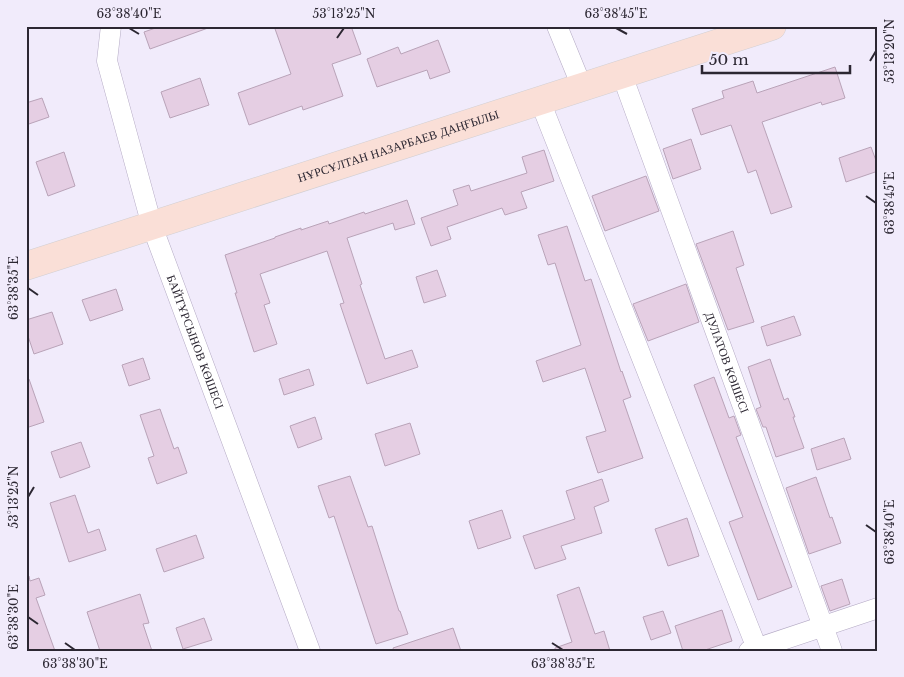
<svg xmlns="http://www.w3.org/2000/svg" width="904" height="677" font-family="'Libre Baskerville',serif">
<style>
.building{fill:#e5cee3;stroke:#b9a3b8}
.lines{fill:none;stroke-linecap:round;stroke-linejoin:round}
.minor-casing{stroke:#b4aac4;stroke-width:21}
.primary-casing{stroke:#d1cfd2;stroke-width:29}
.minor{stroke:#fff;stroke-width:20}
.primary{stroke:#fadfd7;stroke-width:28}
.ticks{fill:none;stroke:#2c2732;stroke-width:2}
.labels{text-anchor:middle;stroke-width:4.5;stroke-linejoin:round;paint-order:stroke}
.street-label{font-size:12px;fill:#2c2732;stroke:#f1ebfb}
.neatline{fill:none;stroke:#2c2732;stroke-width:2}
.ticks-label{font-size:12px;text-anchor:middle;fill:#2c2732}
</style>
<rect width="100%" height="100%" fill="#f1ebfb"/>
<g class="building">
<polygon points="161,26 207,26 208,28 150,49 144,32"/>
<polygon points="274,26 351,26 361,54 332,64 343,96 303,110 302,106 249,125 238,93 291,74"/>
<polygon points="438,40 450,72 430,79 427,70 377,87 367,59 398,47 401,54"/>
<polygon points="835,67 845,98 822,105 821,102 762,122 792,207 771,214 756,170 748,173 731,125 701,135 692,109 724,98 722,91 753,81 757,93"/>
<polygon points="200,78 209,105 170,118 161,92"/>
<polygon points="42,98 49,117 26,125 26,103"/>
<polygon points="691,139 701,169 673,179 663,149"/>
<polygon points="871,147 878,166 878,171 846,182 839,158"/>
<polygon points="544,150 554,181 521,192 527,208 505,215 502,208 447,227 451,239 431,246 421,218 458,205 453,190 469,185 471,191 527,173 522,157"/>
<polygon points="64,152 75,186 48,196 36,162"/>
<polygon points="646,176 659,211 605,231 592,196"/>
<polygon points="407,200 415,224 395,230 393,223 347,238 362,284 360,285 385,359 412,350 418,367 367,384 340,304 344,303 327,251 260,274 270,303 264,305 277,344 254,352 235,293 237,293 225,255 275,238 275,237 301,228 301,230 328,221 329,224 364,212 365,214"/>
<polygon points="567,226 585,281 591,279 621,372 622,371 631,397 623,400 643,458 598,473 586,437 606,431 585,368 543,382 536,361 581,345 555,263 548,265 538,235"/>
<polygon points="733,231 744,265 736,268 754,322 728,330 696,244"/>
<polygon points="437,270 446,296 424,303 416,277"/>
<polygon points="686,284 699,322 648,341 633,304"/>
<polygon points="116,289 123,310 90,321 82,300"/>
<polygon points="52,312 63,344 34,354 26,330 26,320"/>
<polygon points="794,316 801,335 767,346 761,327"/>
<polygon points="143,358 150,379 129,386 122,365"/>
<polygon points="770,359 784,400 788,398 795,417 793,417 804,448 776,457 766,427 763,427 756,409 761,407 748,367"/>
<polygon points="309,369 314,385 284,395 279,379"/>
<polygon points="714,377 729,418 734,416 741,435 736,437 792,587 758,600 729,522 743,517 694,385"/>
<polygon points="29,379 44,422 26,428 26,380"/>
<polygon points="160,409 174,449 178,447 187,473 157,484 148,458 154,456 140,415"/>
<polygon points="315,417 322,439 298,448 290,426"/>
<polygon points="410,423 420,454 385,466 375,434"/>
<polygon points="844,438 851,459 817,470 811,449"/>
<polygon points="81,442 90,467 60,478 51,452"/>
<polygon points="350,476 368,527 372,526 399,611 400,611 408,634 376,644 334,516 329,518 318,486"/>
<polygon points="816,477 830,518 832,517 841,543 809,554 786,488"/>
<polygon points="602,479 609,501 594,507 602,533 561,546 566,559 535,569 523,536 575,519 566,491"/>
<polygon points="75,495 88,533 99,529 106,550 69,562 50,503"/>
<polygon points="502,510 511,538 478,549 469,521"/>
<polygon points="687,518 699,556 668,566 655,529"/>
<polygon points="196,535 204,558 164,572 156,549"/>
<polygon points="26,576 29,576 30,581 39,578 45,595 36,598 55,651 26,651"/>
<polygon points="842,579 850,604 830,611 821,586"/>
<polygon points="579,587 595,634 604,631 610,651 555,651 555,648 572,642 557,595"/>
<polygon points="140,594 149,623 143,624 152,651 100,651 87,612"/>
<polygon points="722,610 732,641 702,651 683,651 675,626"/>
<polygon points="663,611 671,633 651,640 643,617"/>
<polygon points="204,618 212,640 183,649 176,628"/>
<polygon points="453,628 461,651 394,651 393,648"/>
</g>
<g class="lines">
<g class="minor-casing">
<g id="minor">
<path id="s1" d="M111 26 107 61 152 226 310 651"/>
<polyline points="557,26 582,87"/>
<path id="s2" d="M622 75 832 651"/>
<polyline points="540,101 758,651"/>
<polyline points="749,651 878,608"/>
</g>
</g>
<g class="primary-casing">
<g id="primary">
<path id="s3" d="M26 266 772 26"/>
</g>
</g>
<use href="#minor" class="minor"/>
<use href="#primary" class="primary"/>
</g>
<path class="ticks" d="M129 28 139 34M616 28 627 34M337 38 344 28M870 61 876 51M866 196 876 203M28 288 38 295M28 497 34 487M866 525 876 532M28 617 38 624M65 643 75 650M552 643 563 650"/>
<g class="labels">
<g class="street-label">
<text dy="4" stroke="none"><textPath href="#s3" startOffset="391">НҰРСҰЛТАН НАЗАРБАЕВ ДАҢҒЫЛЫ</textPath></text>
<text dy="4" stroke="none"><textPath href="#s1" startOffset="330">БАЙТҰРСЫНОВ КӨШЕСІ</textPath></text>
<text dy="4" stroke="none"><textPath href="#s2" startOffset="306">ДУЛАТОВ КӨШЕСІ</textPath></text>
</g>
</g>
<rect width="904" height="677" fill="none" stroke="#f1ebfb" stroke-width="55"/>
<path d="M702 65v8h148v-8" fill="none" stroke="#2c2732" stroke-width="2.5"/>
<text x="709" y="65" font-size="15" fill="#2c2732" stroke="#f1ebfb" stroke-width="4" paint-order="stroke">50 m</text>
<rect x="28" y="28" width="848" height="622" class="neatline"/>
<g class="ticks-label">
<text x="129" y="18">63°38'40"E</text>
<text x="344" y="18">53°13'25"N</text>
<text x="616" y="18">63°38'45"E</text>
<text transform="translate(890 51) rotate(-90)" y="4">53°13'20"N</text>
<text transform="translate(890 203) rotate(-90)" y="4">63°38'45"E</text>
<text transform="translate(14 288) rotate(-90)" y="4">63°38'35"E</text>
<text transform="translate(14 497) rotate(-90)" y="4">53°13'25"N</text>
<text transform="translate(890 532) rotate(-90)" y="4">63°38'40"E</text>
<text transform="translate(14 617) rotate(-90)" y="4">63°38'30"E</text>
<text x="75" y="668">63°38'30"E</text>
<text x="563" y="668">63°38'35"E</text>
</g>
</svg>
